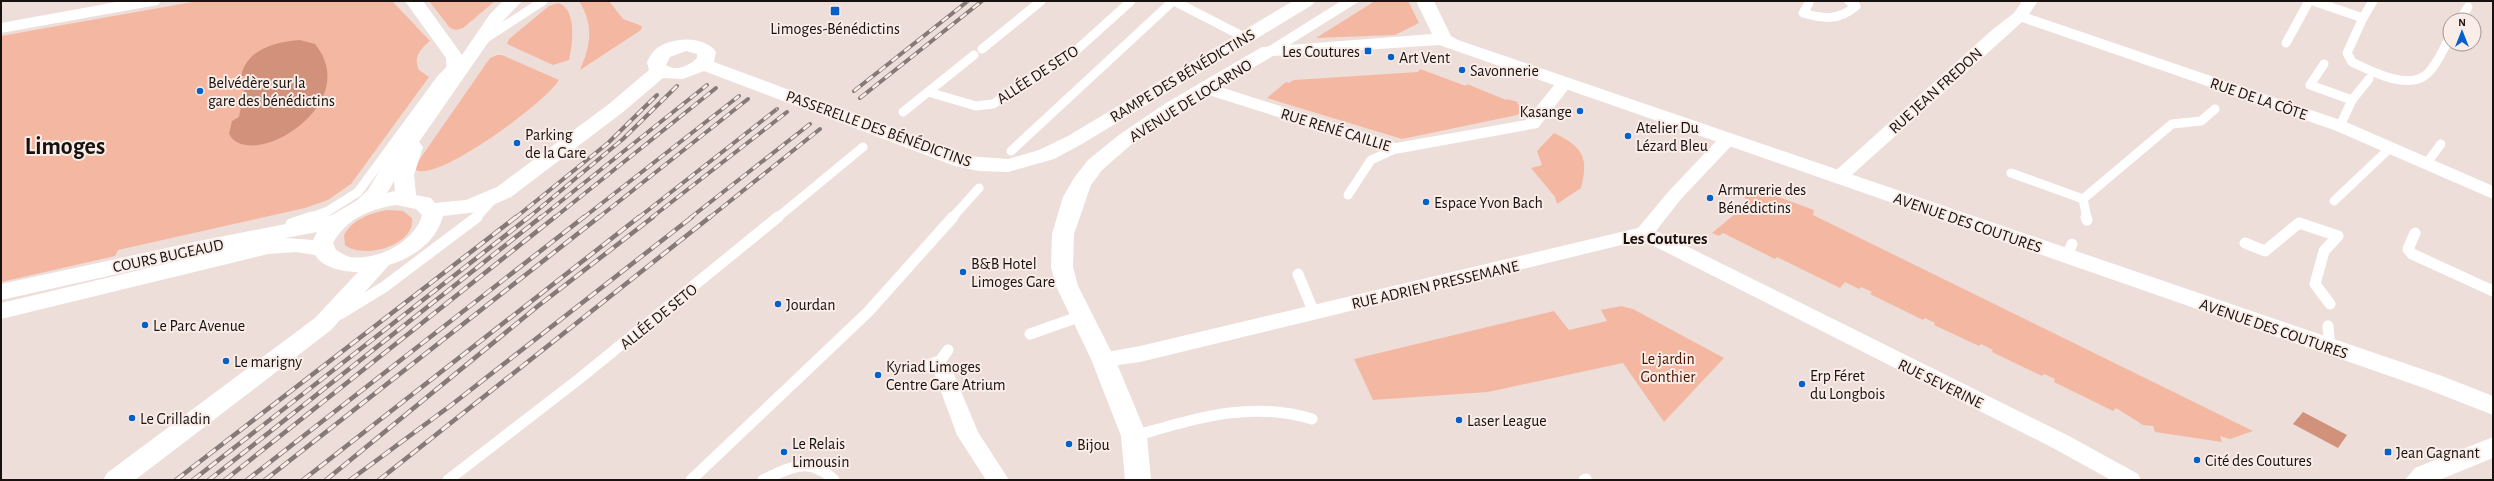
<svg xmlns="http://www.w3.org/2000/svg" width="2494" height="481" font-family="'Alegreya Sans',sans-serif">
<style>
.green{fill:#f4b8a2}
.water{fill:#d1917a}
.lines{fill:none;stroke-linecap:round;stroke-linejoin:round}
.lane-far1{stroke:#fff;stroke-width:9}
.lane{stroke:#fff;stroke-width:11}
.street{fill:#fff;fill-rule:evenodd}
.secondary{fill:#fff;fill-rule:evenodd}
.rail-far1-casing{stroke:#857a77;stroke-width:4}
.rail-casing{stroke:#857a77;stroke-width:4.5}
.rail-far1{stroke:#faece6;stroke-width:2.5;stroke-dasharray:8;stroke-linecap:butt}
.rail{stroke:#faece6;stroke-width:3;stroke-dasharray:10;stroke-linecap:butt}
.poi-dot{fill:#0561ca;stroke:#faece6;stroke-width:1.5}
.labels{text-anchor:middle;stroke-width:4;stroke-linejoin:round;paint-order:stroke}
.poi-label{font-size:16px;fill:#171210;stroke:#faece6;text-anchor:start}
.street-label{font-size:16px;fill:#171210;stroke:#faece6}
.park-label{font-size:16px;fill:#4d1400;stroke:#faece6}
.neighbourhood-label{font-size:17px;font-weight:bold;fill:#171210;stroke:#faece6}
.town-label{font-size:24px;font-weight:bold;fill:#171210;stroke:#faece6}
</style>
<rect width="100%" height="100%" fill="#edded9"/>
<g class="green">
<path d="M198 1H392L430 41C420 49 413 58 419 70L429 77 351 184 328 200 305 208 118 250 115 256 1 282V36Z"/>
<polygon points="429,1 495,1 463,28 456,30 450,28"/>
<path d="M579 1H609L623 19 642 26 641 30 580 70C591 45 594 25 579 1Z"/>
<polygon points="1375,1 1408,1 1419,23 1395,35 1316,38"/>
<path d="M558 3C578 9 572 46 569 60L553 65 507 44 509 39 549 6Z"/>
<path d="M497 55H502L559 80C546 102 438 182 416 170L415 166 490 58Z"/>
<polygon points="1420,69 1466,86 1467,84 1506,100 1507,99 1518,102 1517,104 1528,108 1517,115 1402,139 1267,98 1286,82 1289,83 1294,80 1418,72"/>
<path d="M1554 133C1583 147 1589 157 1581 188L1557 204 1555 197 1531 168 1542 165 1537 151Z"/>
<polygon points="1754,188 1814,210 1813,215 2253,431 2230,439 2220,436 2222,442 2155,432 2153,426 2143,425 2116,408 2113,411 2054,382 2055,379 2044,374 2042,376 1992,352 1993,350 1981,344 1979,346 1934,325 1935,323 1925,318 1923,320 1870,294 1872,292 1861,287 1859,289 1845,282 1840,288 1777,257 1775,259 1723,233 1719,236 1712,233 1736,213 1732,211 1738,205 1742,206 1748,200 1744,198"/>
<path d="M388 210 403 211 412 218C416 245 363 260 345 245L344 235C353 219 370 213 388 210Z"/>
<polygon points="1621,306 1633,309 1724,358 1664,422 1623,363 1488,392 1373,400 1354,359 1554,311 1569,330 1607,321 1601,310"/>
</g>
<g class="water">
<path d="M300 40 315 44C365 105 250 173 229 134L232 121 239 117 247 76H241C247 49 275 42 300 40Z"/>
<polygon points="2303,412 2347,435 2338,448 2293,424"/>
</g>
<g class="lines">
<g class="lane-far1">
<polyline points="1174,1 1244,37"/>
<polyline points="2313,1 2363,18 2373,1"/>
<path d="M1809 3 1803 13C1824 19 1838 21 1856 6L1849 1"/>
<path d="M2363 18 2347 53 2352 62C2371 71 2408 91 2427 74 2438 64 2443 49 2450 37"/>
<polyline points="2460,20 2468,7"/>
<polyline points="483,40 543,1"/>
<polyline points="2286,43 2309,1"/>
<polyline points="982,49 1041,1"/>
<polyline points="2324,64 2310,85 2352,100"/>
<polyline points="928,92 976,106 993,104 1070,56 1131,1"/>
<polyline points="903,112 974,55"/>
<polyline points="2340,126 2352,100 2369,79"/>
<polyline points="1011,151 1173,1"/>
<polyline points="2426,164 2441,144"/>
<polyline points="2011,173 2083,199 2172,124 2201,121 2215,109"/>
<polyline points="1348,195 1371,160 1395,149"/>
<polyline points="2083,199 2087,218"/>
<polyline points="2334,201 2390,148"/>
<polyline points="309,218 328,211 358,192 441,79 456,64"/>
<polyline points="476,218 494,198"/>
<polyline points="777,218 863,147"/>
<polyline points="952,218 979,188"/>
</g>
<g class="lane">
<polyline points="2086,217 2087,220"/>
<polyline points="291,224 312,217"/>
<polyline points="2415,233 2408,249 2412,254 2493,291"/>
<polyline points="2245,243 2265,251 2299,223 2338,236 2324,251 2315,284 2330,304"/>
<polyline points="2067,256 2072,244"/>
<polyline points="1298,274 1314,313"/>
<polyline points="340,314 384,287 477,217"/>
<polyline points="2328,326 2330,347"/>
<polyline points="1030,334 1081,316"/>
<polyline points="928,365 940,361 948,350"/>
<path d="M1134 436C1195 419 1249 400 1312 419"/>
<polyline points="448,480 579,379 778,217"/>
<polyline points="691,480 868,312 953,217"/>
<path d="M763 480C791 467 809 456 834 480"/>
<polyline points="1584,480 1586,479"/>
</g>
<g class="street">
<polygon points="1341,1 1360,1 1275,54 1269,56 1261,51"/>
<polygon points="2022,1 2038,1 2029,14 2346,122 2493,186 2493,199 2334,130 2022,22 1844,182 1832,182 1829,178 1832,174 1992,30 2014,13"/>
<polygon points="1565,78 1571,79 1573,83 1538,128 1395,154 1202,93 1200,89 1202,85 1214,85 1396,143 1526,120 1559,79"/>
<polygon points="1727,135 1733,136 1736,140 1733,144 1681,199 1656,231 2069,436 2138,474 2141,480 2111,480 2053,448 1642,240 1140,362 1103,367 1096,364 1093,359 1096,354 1140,346 1638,228 1669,191 1721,136"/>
<polygon points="943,362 950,365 978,432 1009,480 986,480 957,435 933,370 936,365"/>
</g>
<g class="secondary">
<polygon points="122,1 161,1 158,5 152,6 1,33 1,23"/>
<path d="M405 1H423L462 55 490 14 503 1H522L503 21 419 142 423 147 414 175 416 195 431 198 435 203 466 200 497 187 609 104 649 70 647 62C649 58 652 52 656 49 671 37 704 35 716 52L714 62 967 156 1008 159 1039 150 1068 136 1293 1H1315L1312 5 1082 144 1054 159 1008 172 979 171 955 166 704 71 683 79 663 78 623 112 511 197 477 212 443 216C436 242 414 257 389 265L331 330 135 480H103L107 473 315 318 358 272C344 272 323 268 315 255L296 252 268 254 1 319V303L211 253 1 300V284L199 241 332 215 356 201 368 190 388 156 447 76 446 58ZM686 51 697 54V58C689 66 676 72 666 65L670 57ZM394 181 395 191 387 193ZM396 205 416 209 422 215C415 242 377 261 350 257 345 256 340 252 336 250L333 243C346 219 370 209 396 205ZM317 232 313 240 285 238Z"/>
<polygon points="1416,1 1434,1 1451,36 1458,40 2442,376 2493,396 2493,415 2424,388 1439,45 1273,56 1180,111 1133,143 1102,170 1091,185 1074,234 1073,267 1078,286 1115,359 1147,436 1151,480 1125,480 1121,436 1091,359 1056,286 1051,267 1052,234 1063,197 1074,178 1088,160 1119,135 1166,103 1262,47 1432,34"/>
<polygon points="2493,437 2493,458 2439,480 2405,480 2415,468"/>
</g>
<g class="rail-far1-casing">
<g id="rail-far1">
<polyline points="854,91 968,1"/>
<polyline points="860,98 982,1"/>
<polyline points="515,218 608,143 657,95"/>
<polyline points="528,218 623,139 677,86"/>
<polyline points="540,218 707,85"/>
<polyline points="554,218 716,88"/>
<polyline points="583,218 739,96"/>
<polyline points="598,218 748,99"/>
<polyline points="638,218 777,109"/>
<polyline points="651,218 787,112"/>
<polyline points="690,218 810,124"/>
<polyline points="709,218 820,129"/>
</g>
</g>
<g class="rail-casing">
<g id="rail">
<polyline points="176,480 516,217"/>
<polyline points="193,480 529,217"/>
<polyline points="209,480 541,217"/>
<polyline points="225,480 555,217"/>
<polyline points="247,480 584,217"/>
<polyline points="265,480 599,217"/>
<polyline points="303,480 639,217"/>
<polyline points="326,480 538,306 653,217"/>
<polyline points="350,480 450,406 692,217"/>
<polyline points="379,480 710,217"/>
</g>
</g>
<use href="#rail-far1" class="rail-far1"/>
<use href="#rail" class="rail"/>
</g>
<g class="poi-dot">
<rect x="830" y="6" width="10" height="10" rx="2"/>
<rect x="1364" y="47" width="8" height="8" rx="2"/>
<circle cx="1391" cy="57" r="4"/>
<circle cx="1462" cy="70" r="4"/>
<circle cx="200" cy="91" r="4"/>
<circle cx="1580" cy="111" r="4"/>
<circle cx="1628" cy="136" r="4"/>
<circle cx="517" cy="143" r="4"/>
<circle cx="1710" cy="198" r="4"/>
<circle cx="1426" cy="202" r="4"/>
<circle cx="963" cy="272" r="4"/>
<circle cx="778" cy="304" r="4"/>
<circle cx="145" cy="325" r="4"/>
<circle cx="226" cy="361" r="4"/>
<circle cx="878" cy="375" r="4"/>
<circle cx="1802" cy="384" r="4"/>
<circle cx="132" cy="418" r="4"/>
<circle cx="1459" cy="420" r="4"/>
<circle cx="1069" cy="444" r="4"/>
<circle cx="784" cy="452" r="4"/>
<rect x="2384" y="448" width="8" height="8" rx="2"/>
<circle cx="2197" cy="460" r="4"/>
</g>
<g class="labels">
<g class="poi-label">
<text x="835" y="34" text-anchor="middle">Limoges-Bénédictins</text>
<text x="1360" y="57" text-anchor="end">Les Coutures</text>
<text x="1399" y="63">Art Vent</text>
<text x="1470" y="76">Savonnerie</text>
<text x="208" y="88">Belvédère sur la<tspan x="208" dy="18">gare des bénédictins</tspan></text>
<text x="1572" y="117" text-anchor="end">Kasange</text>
<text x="1636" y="133">Atelier Du<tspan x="1636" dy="18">Lézard Bleu</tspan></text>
<text x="525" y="140">Parking<tspan x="525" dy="18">de la Gare</tspan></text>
<text x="1718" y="195">Armurerie des<tspan x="1718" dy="18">Bénédictins</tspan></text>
<text x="1434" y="208">Espace Yvon Bach</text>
<text x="971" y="269">B&amp;B Hotel<tspan x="971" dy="18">Limoges Gare</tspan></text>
<text x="786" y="310">Jourdan</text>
<text x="153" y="331">Le Parc Avenue</text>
<text x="234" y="367">Le marigny</text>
<text x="886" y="372">Kyriad Limoges<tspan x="886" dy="18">Centre Gare Atrium</tspan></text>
<text x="1810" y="381">Erp Féret<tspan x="1810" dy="18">du Longbois</tspan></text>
<text x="140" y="424">Le Grilladin</text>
<text x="1467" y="426">Laser League</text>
<text x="792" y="449">Le Relais<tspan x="792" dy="18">Limousin</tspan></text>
<text x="1077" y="450">Bijou</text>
<text x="2396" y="458">Jean Gagnant</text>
<text x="2205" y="466">Cité des Coutures</text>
</g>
<g class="street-label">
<text transform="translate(1037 74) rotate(-33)" y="6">ALLÉE DE SETO</text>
<text transform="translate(1182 75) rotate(-31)" y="6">RAMPE DES BÉNÉDICTINS</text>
<text transform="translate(1935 90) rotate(-42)" y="6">RUE JEAN FREDON</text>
<text transform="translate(2259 98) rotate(19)" y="6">RUE DE LA CÔTE</text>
<text transform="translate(1190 100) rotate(-32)" y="6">AVENUE DE LOCARNO</text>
<text transform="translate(879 128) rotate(20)" y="6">PASSERELLE DES BÉNÉDICTINS</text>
<text transform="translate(1336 129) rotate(17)" y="6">RUE RENÉ CAILLIE</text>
<text transform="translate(1968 222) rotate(19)" y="6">AVENUE DES COUTURES</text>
<text transform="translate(168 255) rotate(-12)" y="6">COURS BUGEAUD</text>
<text transform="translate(1435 284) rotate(-13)" y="6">RUE ADRIEN PRESSEMANE</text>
<text transform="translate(658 316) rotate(-39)" y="6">ALLÉE DE SETO</text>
<text transform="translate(2274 328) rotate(19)" y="6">AVENUE DES COUTURES</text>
<text transform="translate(1941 383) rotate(26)" y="6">RUE SEVERINE</text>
</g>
<g class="park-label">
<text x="1668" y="364">Le jardin<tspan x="1668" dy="18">Gonthier</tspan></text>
</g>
<g class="neighbourhood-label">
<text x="1665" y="244">Les Coutures</text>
</g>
<g class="town-label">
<text x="65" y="154">Limoges</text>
</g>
</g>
<rect width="2494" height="481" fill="none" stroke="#171210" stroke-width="4"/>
<g transform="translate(2462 32)"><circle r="19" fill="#faece6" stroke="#9f9590"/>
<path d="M0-3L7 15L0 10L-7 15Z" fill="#0561ca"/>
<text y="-6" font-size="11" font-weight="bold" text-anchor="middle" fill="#171210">N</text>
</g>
</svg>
